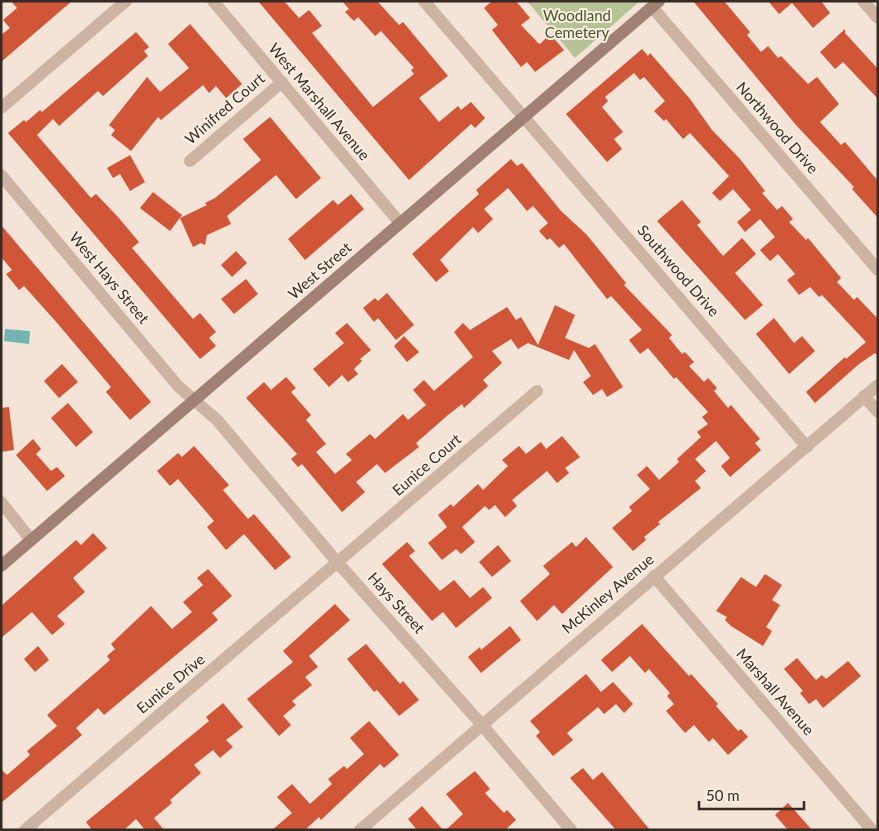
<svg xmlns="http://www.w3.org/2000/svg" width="879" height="831" font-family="Lato,sans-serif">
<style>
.green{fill:#b6c396}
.water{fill:#73b3b2}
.building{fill:#d15537}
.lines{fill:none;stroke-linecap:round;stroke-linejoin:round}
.street{stroke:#ccb3a2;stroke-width:12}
.secondary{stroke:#a08173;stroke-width:12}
.labels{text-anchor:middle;stroke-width:4;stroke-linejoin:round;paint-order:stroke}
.park-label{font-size:15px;fill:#475627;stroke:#fbefe3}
.street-label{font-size:15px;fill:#362a25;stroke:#fbefe3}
</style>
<rect width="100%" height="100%" fill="#f3e4d7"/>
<polygon class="green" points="527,1 640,1 575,58"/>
<polygon class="water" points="5,329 30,331 29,344 4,341"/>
<g class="building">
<polygon points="11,1 72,1 1,62 1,35 10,28 3,20 17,8"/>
<polygon points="258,1 284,1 299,18 309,10 322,26 312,33 373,107 414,74 411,70 414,68 381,31 375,36 358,17 354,21 345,12 349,9 342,1 377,1 399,25 403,22 448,76 419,98 439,122 458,106 461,110 471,102 485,118 475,128 471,124 409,180"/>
<polygon points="492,1 516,1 530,18 521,25 538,43 540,44 550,34 564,50 535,72 527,62 521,67 492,30 498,25 484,8"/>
<polygon points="693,1 724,1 750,32 747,35 761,52 768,46 778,58 781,56 808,84 817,77 839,104 820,122 841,145 845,142 878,181 878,218 852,189 854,187 796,125"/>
<polygon points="768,1 821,1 830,13 813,28 792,3 779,14"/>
<polygon points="190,24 242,84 226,98 216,86 209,93 203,85 161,120 158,117 131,151 111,135 115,130 109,125 147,77 160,92 189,68 168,44"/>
<polygon points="845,29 845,33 878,69 878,99 843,62 835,69 820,52"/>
<polygon points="136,32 149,47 144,51 148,56 103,96 98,91 59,126 53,119 37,135 91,198 96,194 118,217 139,242 132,248 193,319 200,313 216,332 209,338 216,346 200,359 8,133 24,120 26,122 40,110 42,112"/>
<polygon points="642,49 648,56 650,53 690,99 712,130 740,159 765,191 762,193 777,210 782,206 793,219 789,222 806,240 808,238 841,278 837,282 854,300 857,297 878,319 878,356 875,353 859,364 815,403 806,392 845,357 846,359 866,342 822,295 819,297 810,287 799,295 787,280 795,274 778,254 770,261 760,250 775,237 760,219 745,232 737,222 751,210 733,189 720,201 712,193 729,176 690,133 683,139 666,119 664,121 654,111 665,101 644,77 640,80 634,73 605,97 608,101 602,107 623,132 614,139 622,149 607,162 566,114"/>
<polygon points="270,117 321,178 296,199 276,175 227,216 231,224 207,235 205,245 201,243 193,247 180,218 207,205 205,203 215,198 261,160 243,139"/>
<polygon points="130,155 145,182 130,191 120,174 113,178 107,168"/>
<polygon points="511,159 517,166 522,163 561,211 587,235 626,283 624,285 672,335 669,338 682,354 685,352 694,362 689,366 704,382 708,378 717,388 714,391 728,408 731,405 760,439 755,443 761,450 730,477 721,466 730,458 716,441 695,459 706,471 695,481 701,488 658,522 660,524 644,537 646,540 633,551 612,528 632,511 629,507 650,489 637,475 647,466 659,480 679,462 677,459 701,437 697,432 708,424 702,417 708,412 676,377 674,379 648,348 640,354 629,340 642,330 611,296 607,299 564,244 559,248 550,238 547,240 539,231 548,223 533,206 527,211 508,188 484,209 493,219 478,233 473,227 440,260 449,271 436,282 412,254 479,194 476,190"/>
<polygon points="153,192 182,215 170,231 140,208"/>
<polygon points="351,194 364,209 305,260 288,239 333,200 338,205"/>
<polygon points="682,200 701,222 697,225 723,256 742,238 756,254 735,273 763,305 745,320 657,221"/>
<polygon points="1,225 151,402 130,420 106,392 111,387 58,324 24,286 19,290 6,274 12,270 1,257"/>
<polygon points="236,251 247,263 232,277 221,265"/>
<polygon points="246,279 258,294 234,314 221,299"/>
<polygon points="387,293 414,325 396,340 378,318 374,322 363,308 375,298 378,301"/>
<polygon points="555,305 575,315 565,338 589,348 595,344 623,387 607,397 602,389 593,395 583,382 591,376 574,350 569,360 528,343 518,349 511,339 492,351 502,363 483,380 488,386 464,408 462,404 448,415 416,443 419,447 385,473 377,464 356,482 365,492 342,512 302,464 298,467 291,459 297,454 246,398 264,382 271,390 286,377 296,388 291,392 311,415 306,420 326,444 316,452 335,474 352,460 346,454 370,434 375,439 403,414 408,420 426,405 413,390 424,380 434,391 473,357 454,332 463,323 470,330 507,307 516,320 521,317 538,345"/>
<polygon points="774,318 794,343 802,336 815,351 789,374 756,334"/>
<polygon points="347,323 371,350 360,359 362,361 354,369 358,374 348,382 342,375 329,387 313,369 344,343 335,333"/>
<polygon points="404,336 419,352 407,362 394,346"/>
<polygon points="62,364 78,382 59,398 44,381"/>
<polygon points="68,403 93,432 76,447 51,418"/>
<polygon points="9,407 14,450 1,452 1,408"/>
<polygon points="562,436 580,457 565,468 569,473 557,483 547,471 512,500 517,506 505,517 495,505 489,510 485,506 462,527 475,542 461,554 456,549 442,560 428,543 447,527 438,515 451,504 453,507 478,484 483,490 508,466 502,460 519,446 526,454 541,442 546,449"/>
<polygon points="33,439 41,449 36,454 44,463 51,471 57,467 65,476 47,491 16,455"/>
<polygon points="194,446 229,485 223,490 248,519 254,514 291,557 275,570 244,534 226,550 207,527 214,521 178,479 170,486 157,471 178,453 182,457"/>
<polygon points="93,533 107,548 73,578 85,592 57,616 65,624 52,635 32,612 1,638 1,606 76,540 81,545"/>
<polygon points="586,537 613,567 562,614 554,605 537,621 520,601 550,574 543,566 572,542 576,547"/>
<polygon points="407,542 415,551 409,556 440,591 454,580 470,598 483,587 492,598 456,628 443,612 432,621 382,564"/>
<polygon points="498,545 511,561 492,577 479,562"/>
<polygon points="208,569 232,596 212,613 218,620 104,715 98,708 76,728 82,735 1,803 1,769 7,775 30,755 27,751 57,726 47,715 110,660 107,656 115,649 111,644 151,606 172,629 192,612 183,602 203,585 197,578"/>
<polygon points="765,574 782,585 772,600 780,605 766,627 772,631 763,646 731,626 725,620 727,617 716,611 741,577 756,587"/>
<polygon points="335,604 350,620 309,656 318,667 305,677 312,685 292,701 296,705 283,716 291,725 279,736 247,699 293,662 283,651"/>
<polygon points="642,624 689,676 691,674 718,704 716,706 738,731 741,729 748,737 728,755 713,738 709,742 694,725 685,733 666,711 674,704 667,696 670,693 649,669 645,673 630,656 612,672 601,660"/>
<polygon points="510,626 521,640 481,673 468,657 480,647 481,650"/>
<polygon points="366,644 400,684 403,681 419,700 399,716 377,690 374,692 347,659"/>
<polygon points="38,646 49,660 35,672 24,659"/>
<polygon points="797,658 816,680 822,675 826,679 848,661 861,676 823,708 816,699 809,704 800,693 803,691 784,669"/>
<polygon points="586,674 601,692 613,682 633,704 624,713 616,704 604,714 598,707 567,733 573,740 553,756 536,736 540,732 530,721"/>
<polygon points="223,703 243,727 226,740 233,747 220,758 213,750 194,765 201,773 170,800 172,803 154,818 164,830 145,830 136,819 124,830 92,830 86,822 209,721 206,717"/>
<polygon points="369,721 399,755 384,768 380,764 321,820 319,817 305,830 272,830 292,813 277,797 292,784 310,804 332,784 328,779 344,766 347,769 364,754 350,738"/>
<polygon points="583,768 593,780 602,772 650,830 616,830 570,778"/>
<polygon points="475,771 490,789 485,793 504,813 507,810 516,820 505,830 446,830 463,814 446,794"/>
<polygon points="788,803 812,830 788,830 775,815"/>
<polygon points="422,806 443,830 417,830 408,819"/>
</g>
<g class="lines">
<g class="street">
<polyline points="213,1 400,223"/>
<polyline points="424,1 807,447"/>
<polyline points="863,1 878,18"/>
<polyline points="652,7 878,270"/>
<polyline points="1,108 126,1"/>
<polyline points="190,161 282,82"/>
<polyline points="1,175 178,386 217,420 338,563 482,725 571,830"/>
<polyline points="864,396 878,412"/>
<polyline points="1,502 31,540"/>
<polyline points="654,576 872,830"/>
<polyline points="25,830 537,391"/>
<polyline points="360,830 878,385"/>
</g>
<polyline class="secondary" points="1,566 659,1"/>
</g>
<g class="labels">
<g class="park-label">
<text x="577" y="21">Woodland<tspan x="577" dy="17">Cemetery</tspan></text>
</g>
<g class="street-label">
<text transform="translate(319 102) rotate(50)" y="5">West Marshall Avenue</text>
<text transform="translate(225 109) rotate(-41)" y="5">Winifred Court</text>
<text transform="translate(777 128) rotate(49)" y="5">Northwood Drive</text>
<text transform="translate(320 271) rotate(-41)" y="5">West Street</text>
<text transform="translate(678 271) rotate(49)" y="5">Southwood Drive</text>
<text transform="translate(109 278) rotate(50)" y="5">West Hays Street</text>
<text transform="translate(427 465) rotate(-41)" y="5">Eunice Court</text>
<text transform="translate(608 594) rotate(-40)" y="5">McKinley Avenue</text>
<text transform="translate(396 603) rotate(48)" y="5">Hays Street</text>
<text transform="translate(171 684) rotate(-40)" y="5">Eunice Drive</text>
<text transform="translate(775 692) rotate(49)" y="5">Marshall Avenue</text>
</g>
</g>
<rect width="879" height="831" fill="none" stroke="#362a25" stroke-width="5"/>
<path d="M699 801v8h105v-8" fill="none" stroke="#362a25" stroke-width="2.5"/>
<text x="706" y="801" font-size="15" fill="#362a25" stroke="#fbefe3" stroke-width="4" paint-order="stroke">50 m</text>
</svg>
